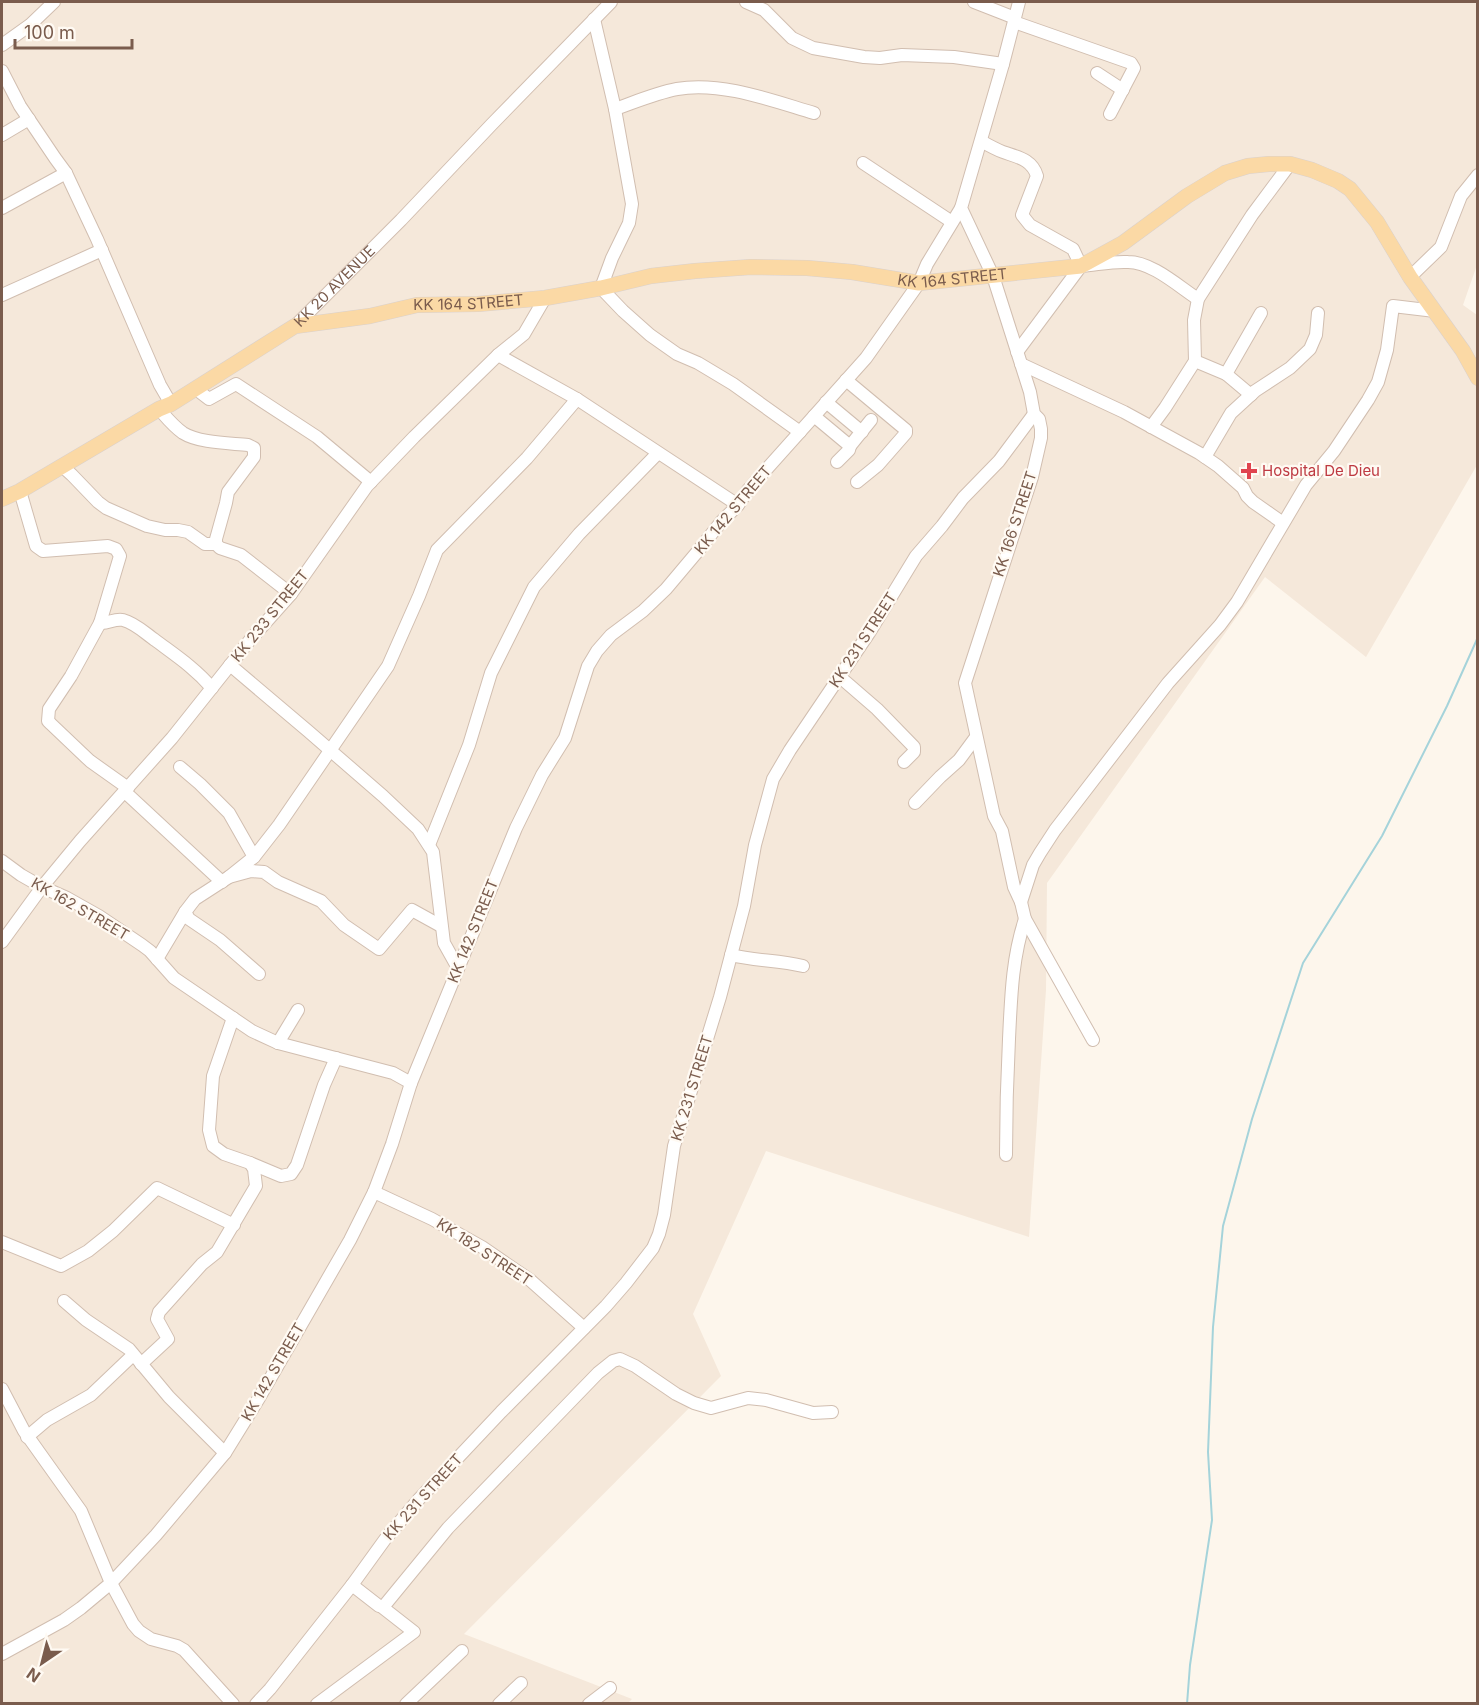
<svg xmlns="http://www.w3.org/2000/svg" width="1479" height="1705" font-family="Inter,sans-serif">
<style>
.residential{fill:#f5e8da}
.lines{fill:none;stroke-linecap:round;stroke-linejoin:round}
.stream{stroke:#a5d3da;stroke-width:2}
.minor-casing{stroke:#d1beb0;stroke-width:14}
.major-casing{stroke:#dad1cd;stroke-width:16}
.minor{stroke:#fff;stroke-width:12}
.major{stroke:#fbd9a5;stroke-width:15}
.health-dot{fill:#e0444e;stroke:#fffaf3;stroke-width:2}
.labels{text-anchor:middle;stroke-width:4.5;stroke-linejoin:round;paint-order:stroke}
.street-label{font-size:15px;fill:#7a5c4d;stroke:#fffaf3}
.health-label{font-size:15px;fill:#be3a42;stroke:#fffaf3;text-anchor:start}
</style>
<rect width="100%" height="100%" fill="#fdf6ec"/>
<polygon class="residential" points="2,2 1477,2 1478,262 1463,305 1477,315 1477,465 1366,657 1265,577 1047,883 1046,990 1029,1237 766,1151 693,1314 721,1376 464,1634 632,1699 627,1704 2,1704"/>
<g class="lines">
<polyline class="stream" points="1187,1704 1190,1665 1212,1520 1208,1452 1213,1327 1223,1226 1252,1119 1303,963 1382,836 1447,706 1478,637"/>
<g class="minor-casing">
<g id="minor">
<polyline points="746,2 764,10 792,38 813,48 864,57 880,58 902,55 954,57 1003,64"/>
<polyline points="974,2 1015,18"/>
<polyline points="1019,2 1003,64 961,208 993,276 1030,392 1034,414 1039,419 1041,429 1041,438 1032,477 965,683 994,816 1002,831 1014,887 1021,902 1025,919 1093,1040"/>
<polyline points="594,19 615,109 632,204 629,223 612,258 601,288 623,311 650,335 677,354 698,363 733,384 800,432"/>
<polyline points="1014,22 1131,63 1134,68 1133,70 1110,114"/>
<polyline points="2,45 30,25 54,2"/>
<polyline points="2,71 20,106 55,158 66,173 97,239 160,385 171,404"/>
<polyline points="1097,73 1123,90"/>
<path d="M615 109C635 102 656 93 677 89 721 81 773 101 814 113"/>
<polyline points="2,135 29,119"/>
<path d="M981 141C988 145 995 149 1003 152 1017 157 1032 159 1037 176L1022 215 1030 225 1073 249 1081 266"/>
<polyline points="863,163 952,222"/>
<polyline points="2,208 66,173"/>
<polyline points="1410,277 1441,247 1461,196 1478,175"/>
<polyline points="2,295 102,250"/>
<path id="s1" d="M295 326 401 220 492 124 611 2"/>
<path d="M1017 352 1081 266C1096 265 1112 261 1128 262 1152 262 1178 286 1198 299"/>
<polyline points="498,355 577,399 738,505"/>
<polyline points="1195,361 1226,374 1261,313"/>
<polyline points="1021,364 1124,412 1199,453 1218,466 1243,488 1247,496 1253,502 1283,523"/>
<polyline points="1226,374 1251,395"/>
<polyline points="846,380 906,430 906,433 878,465 857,482"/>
<polyline points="196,389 209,399 236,384 317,437 371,482"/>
<polyline points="826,402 862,432"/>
<path d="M159 409C166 417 173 426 183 433 199 443 229 443 248 445L254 448V457L228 492 226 503 216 539V544L220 548 241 555 291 594"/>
<polyline points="814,416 850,446 849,450 837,462"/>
<polyline points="1151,427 1165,408 1195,361 1194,320 1198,299 1252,215 1290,164"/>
<polyline points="850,446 871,420"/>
<polyline points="1205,457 1231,413 1255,391 1290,368 1310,349 1316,335 1318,313"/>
<polyline points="62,466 72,475 98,502 106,508 147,526 165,530 178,530 188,532 205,544 216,544"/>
<polyline points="20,491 36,546 43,551 108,546 116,549 120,556 100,623 71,676 49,709 48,721 51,724 90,761 128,788"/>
<path d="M100 623C108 624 115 618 123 620 135 623 145 633 155 640 175 655 195 668 212 688"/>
<polyline points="230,665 308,731 383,796 418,829 433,852 444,943 458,968"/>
<polyline points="840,677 877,709 914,747 914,752 904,762"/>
<polyline points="180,767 200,784 229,813 254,857"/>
<polyline points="125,792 222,882"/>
<polyline points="915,803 940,777 959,760 976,737"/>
<polyline points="429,845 469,745 491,673 534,587 579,534 658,453"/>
<polyline points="2,861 21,875 42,887 67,898 99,916 142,945 150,951 174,978 252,1031 278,1043 393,1073 411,1083"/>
<polyline points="229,877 254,857 279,825 388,666 419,596 437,550 527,458 577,399"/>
<polyline points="1021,902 1033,865 1040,853 1055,830 1168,683 1220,625 1237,602 1306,485 1334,451 1368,400 1378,382 1387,350 1393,306 1435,311"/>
<polyline points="185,912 189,919 220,940 259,974"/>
<polyline points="2,942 42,887 80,841 172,738 250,640 291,594 367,486 414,437 498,355 524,334 545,298"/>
<path d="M731 955C755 961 779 960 803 966"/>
<polyline points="157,959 185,912 195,899 229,877 251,871 264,872 278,882 321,901 344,925 379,949 412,910 441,926"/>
<polyline points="278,1043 298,1010"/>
<path d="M1006 1155C1006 1116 1007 1078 1009 1039 1011 998 1012 958 1025 919"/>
<polyline points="250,1163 281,1176 291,1174 297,1165 324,1085 336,1058"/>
<polyline points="374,1192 432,1219 482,1247 530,1280 584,1328"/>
<polyline points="2,1242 61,1266 88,1251 113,1231 157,1188 234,1225"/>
<polyline points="64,1301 86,1320 129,1349 169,1397 225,1453"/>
<polyline points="141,1364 168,1339 157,1319 159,1312 202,1264 217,1252 256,1186 254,1169 250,1163 224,1154 213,1146 209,1130 213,1076 233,1018"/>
<polyline points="2,1389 24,1431 81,1511 111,1583 133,1624 139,1631 151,1639 177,1646 184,1650 233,1704"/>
<polyline points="27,1437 47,1420 91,1395 133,1355"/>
<polyline points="352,1585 379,1606 384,1606 448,1528 598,1373 613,1361 620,1359 635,1366 676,1394 694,1403 711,1408 748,1398 766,1400 813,1413 832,1412"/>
<polyline points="2,1654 64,1620 81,1608 111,1583 156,1535 225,1453 259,1398 350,1240 374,1192 392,1144 411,1083 516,828 542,775 565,738 588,666 597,651 611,635 643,611 666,589 698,551 721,522 738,505 748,490 866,358 919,283 927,264 961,208"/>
<polyline points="256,1704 270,1689 352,1585 386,1538 419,1499 501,1412 606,1306 626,1283 653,1248 659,1234 664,1215 674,1146 720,997 744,906 755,845 773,779 790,750 869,633 916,556 942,526 963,498 999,461 1034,414"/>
<polyline points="317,1704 414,1632 382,1607"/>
<polyline points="406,1704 462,1651"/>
<polyline points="499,1704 521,1683"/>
<polyline points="589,1704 610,1688"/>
</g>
</g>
<g class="major-casing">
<g id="major">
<path id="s2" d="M2 499 20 491 159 409 171 404 295 326 370 316 417 305 478 304 545 298 601 288 651 276 695 271 751 267 807 268 852 272 919 283 1081 266 1123 243 1187 196 1225 173 1248 166 1269 164H1290L1312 170 1338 181 1350 189 1377 222 1410 277 1463 351 1478 378"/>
</g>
</g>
<use href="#minor" class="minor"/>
<use href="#major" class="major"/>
</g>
<path class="health-dot" d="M1246 462h6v6h6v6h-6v6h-6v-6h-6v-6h6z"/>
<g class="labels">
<g class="street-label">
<text dy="5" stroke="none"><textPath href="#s2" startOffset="1004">KK 164 STREET</textPath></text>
<text dy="5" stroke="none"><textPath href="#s1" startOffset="56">KK 20 AVENUE</textPath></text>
<text dy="5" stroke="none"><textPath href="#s2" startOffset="516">KK 164 STREET</textPath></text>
<text transform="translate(733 510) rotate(-50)" y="5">KK 142 STREET</text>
<text transform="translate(1015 524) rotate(-72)" y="5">KK 166 STREET</text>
<text transform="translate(270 616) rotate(-51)" y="5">KK 233 STREET</text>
<text transform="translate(863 640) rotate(-57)" y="5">KK 231 STREET</text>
<text transform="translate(80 909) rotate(30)" y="5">KK 162 STREET</text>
<text transform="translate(473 931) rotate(-68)" y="5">KK 142 STREET</text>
<text transform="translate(692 1088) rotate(-73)" y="5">KK 231 STREET</text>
<text transform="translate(484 1252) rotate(33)" y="5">KK 182 STREET</text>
<text transform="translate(273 1372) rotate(-60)" y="5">KK 142 STREET</text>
<text transform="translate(423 1497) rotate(-48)" y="5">KK 231 STREET</text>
</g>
<g class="health-label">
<text x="1262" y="476">Hospital De Dieu</text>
</g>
</g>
<rect width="1479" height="1705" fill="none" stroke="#7a5c4d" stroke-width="6"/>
<g transform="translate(42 1663) rotate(215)" stroke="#fffaf3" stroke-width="4.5" paint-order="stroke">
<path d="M0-4.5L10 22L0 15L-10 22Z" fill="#7a5c4d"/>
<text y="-9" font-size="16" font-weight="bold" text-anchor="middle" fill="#7a5c4d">N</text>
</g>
<path d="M15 39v9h117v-9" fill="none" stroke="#7a5c4d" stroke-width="3"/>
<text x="24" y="39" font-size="18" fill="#7a5c4d" stroke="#fffaf3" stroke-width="4.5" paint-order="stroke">100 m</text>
</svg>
